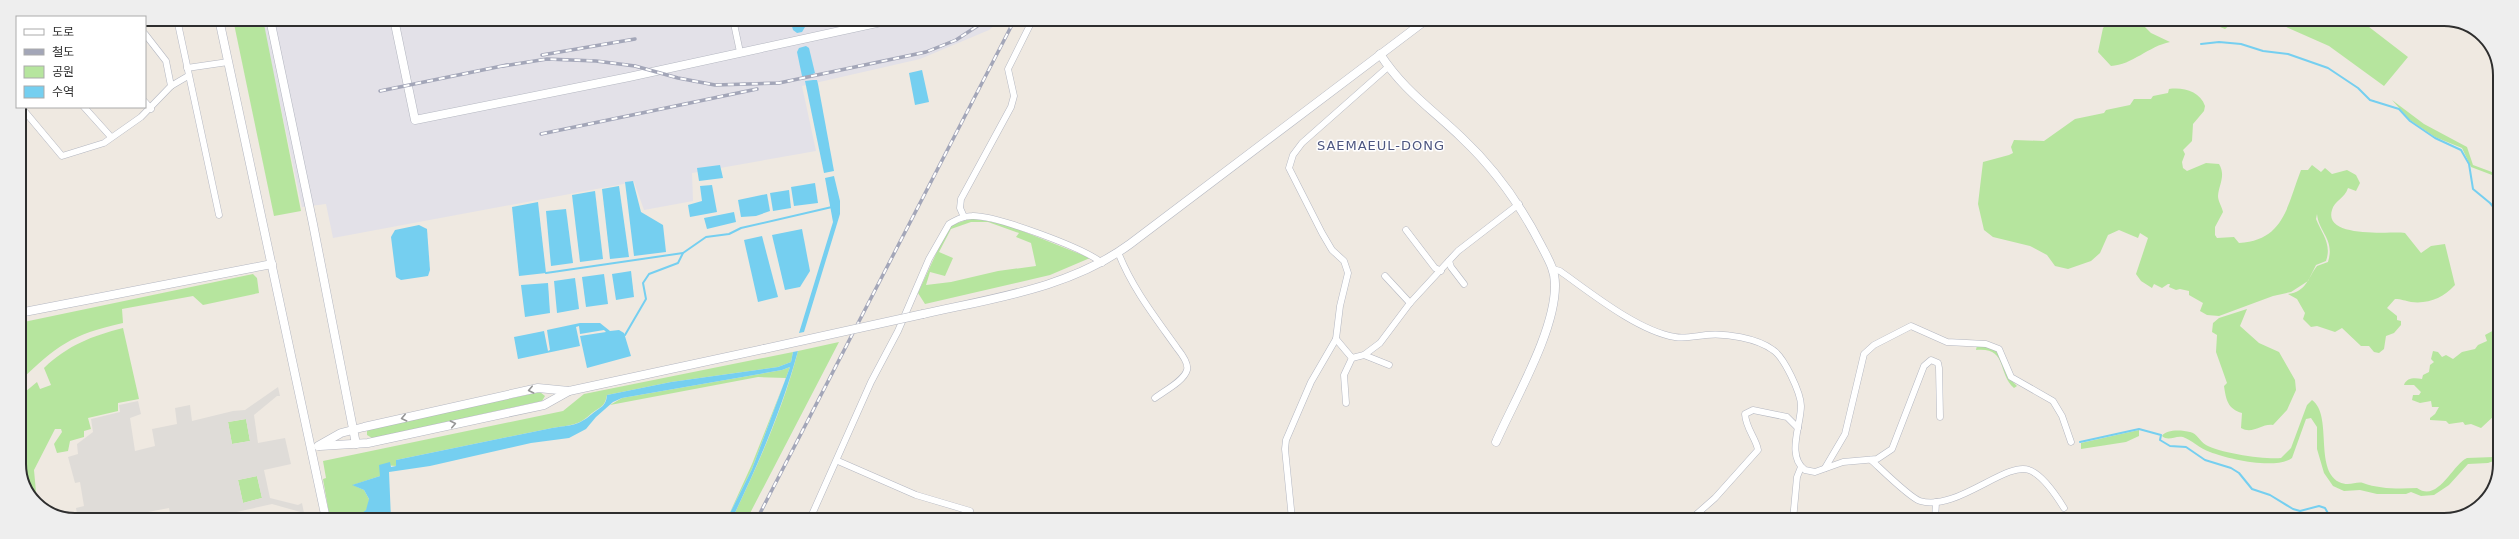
<svg xmlns="http://www.w3.org/2000/svg" width="2519" height="539" font-family="'DejaVu Sans','Noto Sans KR',sans-serif">
<style>
.industrial{fill:#e3e1e8}
.green{fill:#b6e59e;fill-rule:evenodd}
.plaza{fill:#dfdcd8;fill-rule:evenodd}
.water{fill:#75cff0}
.lines{fill:none;stroke-linecap:round;stroke-linejoin:round}
.stream{stroke:#75cff0;stroke-width:2}
.street-casing{stroke:#b4b7c1;stroke-width:7}
.secondary-casing{stroke:#b4b7c1;stroke-width:9}
.street{stroke:#fff;stroke-width:6}
.secondary{stroke:#fff;stroke-width:8}
.rail-casing{stroke:#a3a6b8;stroke-width:3.5}
.rail{stroke:#fff;stroke-width:2;stroke-dasharray:6;stroke-linecap:butt}
.secondary-bridge-casing{stroke:#b4b7c1;stroke-width:9;stroke-linecap:butt}
.secondary-bridge{stroke:#fff;stroke-width:8}
.oneway{stroke:#969696}
.labels{text-anchor:middle;stroke-width:3;stroke-linejoin:round;paint-order:stroke}
.quarter-label{font-size:13px;letter-spacing:1px;fill:#4d5680;stroke:#fff}
.rim{fill:none;stroke:#2e2e2e;stroke-width:2}
</style>
<rect width="100%" height="100%" fill="#efe9e1"/>
<polygon class="industrial" points="262,19 1002,19 989,30 920,59 802,86 816,151 692,173 693,201 644,210 634,182 333,238 326,204 302,207"/>
<g class="green">
<polygon points="233,19 263,19 301,211 274,216"/>
<path d="M2111 20H2138L2151 33 2170 42C2149 46 2132 65 2111 66L2098 52 2103 28Z"/>
<polygon points="2185,20 2236,20 2225,29 2220,27 2218,22 2206,26"/>
<polygon points="2278,20 2360,20 2408,57 2384,86 2329,46 2284,26"/>
<path d="M2169 89C2183 87 2200 91 2205 106L2204 111 2193 124 2192 141 2183 150 2185 154 2182 162 2183 168 2187 171 2206 163 2219 164C2226 176 2219 184 2218 196 2218 201 2222 207 2223 212L2215 227V235L2217 238 2234 237 2239 243C2285 240 2287 205 2301 170H2308L2312 165 2321 172 2325 168 2332 174 2347 170 2356 175 2360 183 2356 191 2348 188C2345 198 2334 201 2332 210 2323 239 2392 231 2405 233L2421 253 2431 246 2445 244 2455 285C2443 298 2429 304 2411 302 2405 301 2402 299 2395 299L2387 308 2397 316V320L2401 321V325L2394 333 2386 336 2384 349 2379 353 2374 352 2369 346H2361L2342 328 2335 332 2317 326 2311 327 2303 319 2305 313 2297 299 2288 294C2306 292 2308 278 2317 266L2328 262C2335 239 2319 233 2317 214L2316 219C2322 234 2332 244 2326 261L2316 265 2308 281 2291 292 2273 296 2219 316 2207 315 2200 311 2203 303 2189 295V291L2180 289 2176 290 2169 287 2170 284H2168L2162 288 2154 284 2152 288 2141 281 2136 274 2148 238 2140 233 2138 238 2119 230 2108 235 2100 253 2091 261 2068 269 2055 266 2047 255 2030 246 1993 237 1984 230 1978 204 1983 162 2009 155 2013 153 2011 147 2014 140 2044 141 2075 119 2104 113 2106 110 2130 105 2134 99H2151L2153 96 2168 93Z"/>
<polygon points="2392,100 2424,124 2467,147 2473,165 2500,175 2500,178 2471,167 2462,148 2435,137 2410,120"/>
<path d="M972 218 1007 225 1090 258 1050 275 925 304 918 293 946 232 952 225ZM971 222H988L1019 233 1016 237 1031 243 1036 266 998 271 951 282 926 285 930 272 945 276 953 258 939 252 951 229Z"/>
<path d="M253 274 257 278 259 293 203 305 193 296 122 309 123 323C70 335 58 345 19 382V323Z"/>
<path d="M2247 309 2240 326 2259 343 2279 352 2295 380 2296 390 2287 410 2273 425C2262 423 2253 435 2241 428L2242 413C2228 409 2226 400 2224 386L2227 383 2216 352 2217 335 2212 332 2213 323 2219 318Z"/>
<path d="M2499 322V417L2495 415 2481 428 2471 424 2465 425 2463 422 2449 424 2446 421 2430 420V418L2435 414 2439 407H2432L2431 401 2420 403 2412 400 2413 395H2419L2421 392 2414 385H2404C2407 377 2415 378 2422 379L2423 375 2429 372 2430 365 2434 362 2431 359 2433 351 2438 352 2442 357 2446 355 2453 359 2462 352 2475 349 2478 345 2487 341 2485 335 2496 329 2495 324Z"/>
<path d="M123 328 139 399 118 403V411L88 418 91 429 84 431V437L70 441 68 451 57 453 54 444 62 432 61 429H55L34 470 37 503 33 501 19 471V397L37 382 40 389 51 385 44 368C68 345 92 336 123 328Z"/>
<path d="M839 342 747 519H732C758 465 783 409 798 351Z"/>
<path d="M1977 345 1997 350 2011 380 2017 386 2014 388C1997 373 2008 347 1976 350Z"/>
<path d="M793 352 791 362 778 367 671 382 607 395C605 407 600 407 592 413 578 426 571 425 552 428L396 460 397 466 380 465V476L353 485 364 490 369 499C368 522 348 519 330 519L323 479 326 478 323 461 563 411 584 394Z"/>
<polygon points="790,367 752,469 727,519 752,464 786,378 758,377 610,405 622,398 782,370"/>
<polygon points="540,392 545,396 542,401 372,438 367,435 367,430"/>
<path d="M2312 400C2333 415 2314 469 2339 482 2349 487 2356 481 2363 483 2379 489 2399 489 2417 488 2438 503 2452 465 2467 458L2494 457 2499 453V459L2488 463 2468 464 2449 485 2434 495 2421 496 2411 492 2406 494H2377L2360 490 2344 491 2333 486 2324 473 2317 449V427L2311 418 2306 419 2292 458C2275 470 2228 459 2210 452 2200 449 2192 440 2183 437 2175 435 2169 442 2162 436 2166 429 2182 430 2190 432 2197 433 2200 442 2206 445 2219 453 2267 460 2281 458L2291 448 2307 405Z"/>
<polygon points="246,419 250,441 232,444 228,422"/>
<polygon points="2139,430 2139,436 2126,442 2081,449 2081,443"/>
<polygon points="257,476 262,498 243,503 238,480"/>
</g>
<path class="plaza" d="M278 387 280 396H277L254 415 258 443 285 438 291 464 264 470 270 498 298 505 302 503 304 513 272 504 206 519H171L169 508 148 512 150 519H78L76 508 84 506 80 482 75 483 68 457 78 454 77 444 93 432 91 419 120 412 119 405 138 401 141 414 130 418 135 451 155 446 152 429 177 424 175 408 190 405 192 421 233 411 245 410ZM246 419 250 441 232 444 228 422ZM257 476 262 498 243 503 238 480Z"/>
<g class="water">
<polygon points="790,19 803,19 805,27 802,32 797,33 793,30"/>
<polygon points="806,46 809,48 815,73 806,77 802,76 797,52 799,48"/>
<polygon points="922,70 929,102 915,105 909,73"/>
<polygon points="813,80 817,80 818,84 834,171 824,173 805,81"/>
<polygon points="720,165 723,178 699,181 697,168"/>
<polygon points="834,176 840,201 840,214 804,332 799,333 833,222 825,178"/>
<polygon points="633,181 641,212 663,225 666,252 634,256 625,182"/>
<polygon points="815,183 818,203 794,206 791,187"/>
<polygon points="712,185 717,212 690,217 688,205 702,201 700,186"/>
<polygon points="619,186 629,257 610,259 602,189"/>
<polygon points="789,190 791,208 773,211 770,193"/>
<polygon points="595,191 603,259 580,262 572,195"/>
<polygon points="767,194 770,211 756,216 741,217 738,200"/>
<polygon points="538,202 546,273 519,276 512,207"/>
<polygon points="566,209 573,263 551,266 546,211"/>
<polygon points="734,212 736,222 707,229 704,218"/>
<polygon points="419,225 427,229 430,270 428,276 401,280 396,277 391,237 395,230"/>
<polygon points="802,229 810,271 800,287 785,290 772,235"/>
<polygon points="762,236 778,297 758,302 744,240"/>
<polygon points="631,271 634,297 616,300 612,274"/>
<polygon points="604,274 608,304 586,307 582,277"/>
<polygon points="575,278 579,309 557,313 554,281"/>
<polygon points="548,283 550,313 525,317 521,285"/>
<polygon points="580,323 600,323 610,331 619,330 624,333 631,356 587,368 580,336 606,332 604,330 580,334 579,326 576,327 580,346 518,359 514,337 544,331 548,351 550,350 547,330"/>
<path d="M798 351C782 409 758 465 732 519H727L752 469 790 367 782 370 622 398 613 402 596 417 586 429 569 438 531 443 430 466 389 472 391 519H354L366 510 369 499 364 490 352 485 380 476 379 465 390 462 391 467 396 466V460L552 428C571 425 578 426 592 414 600 407 606 407 607 395L671 382 778 367 791 362 793 352Z"/>
</g>
<g class="lines">
<g class="stream">
<polyline points="2201,44 2219,42 2241,44 2263,51 2288,54 2328,68 2358,88 2370,100 2399,109 2410,121 2435,138 2461,150 2469,164 2473,189 2490,203 2500,215"/>
<polyline points="546,273 683,253"/>
<polyline points="625,335 646,299 643,283 649,274 678,263 683,253 706,237 729,234 741,228 832,207"/>
<polyline points="2080,442 2139,429 2161,435 2160,440 2170,446 2186,447 2205,460 2231,468 2239,473 2252,489 2270,495 2293,509 2300,511 2319,506 2325,508 2329,515 2336,520"/>
</g>
<g class="street-casing">
<g id="street">
<polyline points="177,19 219,215"/>
<polyline points="733,19 740,52"/>
<polyline points="187,68 228,62"/>
<polyline points="171,86 188,76"/>
<polyline points="145,102 151,109"/>
<polyline points="21,107 62,156 104,143 141,117 171,86 166,61 145,34"/>
<polyline points="84,107 111,137"/>
<polyline points="964,217 960,208 961,199 1011,107 1014,96 1008,69 1033,19"/>
<polyline points="1406,230 1435,268 1441,271"/>
<path d="M1118 252C1132 288 1155 317 1177 348 1181 353 1189 363 1187 370 1184 381 1164 391 1155 398"/>
<polyline points="1449,261 1451,267 1464,284"/>
<path d="M1553 269 1560 271C1591 293 1638 331 1675 337 1685 339 1696 336 1706 335 1725 333 1757 338 1773 350 1784 357 1801 393 1801 406 1801 425 1786 456 1805 470L1815 472 1843 462 1877 459 1892 449 1924 366 1931 360 1938 363 1939 368 1940 417"/>
<polyline points="1385,276 1410,303"/>
<polyline points="1336,339 1352,358 1364,355 1380,343 1410,303 1458,251 1519,204"/>
<polyline points="1364,355 1389,365"/>
<polyline points="1346,403 1344,375 1352,358"/>
<path d="M1871 460C1881 469 1910 498 1920 501 1956 512 2006 461 2029 470 2043 475 2056 495 2064 508"/>
<polyline points="838,461 916,495 970,511 967,519"/>
<polyline points="1825,468 1845,434 1864,354 1874,345 1911,326 1947,342 1986,344 1999,349 2011,377 2053,401 2062,416 2071,442"/>
<path d="M810 519 871 382 898 331 929 259 949 224C956 220 963 216 972 216 995 215 1084 248 1102 263"/>
<polyline points="1292,519 1285,449 1286,440 1311,382 1336,339 1340,306 1348,273 1344,261 1332,250 1322,233 1289,168 1293,155 1302,143 1388,67"/>
<path d="M1690 520 1715 498 1758 450C1756 438 1746 429 1745 414L1753 410 1787 417 1798 428"/>
<polyline points="1793,520 1797,477 1801,467"/>
<polyline points="1935,520 1936,502"/>
</g>
</g>
<g class="secondary-casing">
<g id="secondary">
<polyline points="219,19 326,519"/>
<polyline points="270,19 313,224 356,444"/>
<polyline points="394,19 415,120 629,77 895,19"/>
<path d="M1380 54C1403 90 1432 109 1462 138 1496 170 1520 204 1541 245 1547 257 1555 269 1555 284 1556 330 1515 399 1496 442"/>
<polyline points="19,313 272,264"/>
<path d="M923 314C994 298 1070 288 1130 244L1426 20"/>
<polyline points="318,446 341,433 364,427 538,388 569,391 764,349"/>
<polyline points="320,446 368,443 544,405 569,391"/>
</g>
</g>
<use href="#street" class="street"/>
<use href="#secondary" class="secondary"/>
<g class="rail-casing">
<g id="rail">
<polyline points="542,55 635,39"/>
<polyline points="503,66 547,59 596,61 635,66 678,78 715,85 779,83 926,52 956,40 988,19"/>
<polyline points="380,91 507,65"/>
<polyline points="541,134 757,89"/>
<polyline points="757,519 1015,19"/>
</g>
</g>
<use href="#rail" class="rail"/>
<g class="secondary-bridge-casing">
<polyline id="secondary-bridge" points="764,349 923,314"/>
</g>
<use href="#secondary-bridge" class="secondary-bridge"/>
</g>
<defs><path id="oneway-chevron" d="M-2-3.5L2.5 0L-2 3.5" fill="none" stroke-width="1.6" stroke-linecap="round" stroke-linejoin="round"/></defs>
<g class="oneway">
<use href="#oneway-chevron" transform="translate(531 390) rotate(167)"/>
<use href="#oneway-chevron" transform="translate(404 418) rotate(167)"/>
<use href="#oneway-chevron" transform="translate(453 424) rotate(-12)"/>
</g>
<g class="labels">
<g class="quarter-label">
<text x="1381" y="150">SAEMAEUL-DONG</text>
</g>
</g>
<path d="M0 0H2519V539H0ZM75 26H2444A49 49 0 0 1 2493 75V464A49 49 0 0 1 2444 513H75A49 49 0 0 1 26 464V75A49 49 0 0 1 75 26Z" fill="#eee" fill-rule="evenodd"/>
<path class="rim" d="M75 26H2444A49 49 0 0 1 2493 75V464A49 49 0 0 1 2444 513H75A49 49 0 0 1 26 464V75A49 49 0 0 1 75 26Z"/>
<rect x="16" y="16" width="130" height="92" fill="#ffffff" stroke="#ababab"/>
<rect x="24" y="29" width="20" height="6" fill="#ffffff" stroke="#ababab"/>
<text x="52" y="36" font-size="12" fill="#2e2e2e">도로</text>
<rect x="24" y="49" width="20" height="6" fill="#a3a6b8" stroke="#ababab"/>
<text x="52" y="56" font-size="12" fill="#2e2e2e">철도</text>
<rect x="24" y="66" width="20" height="12" fill="#b6e59e" stroke="#ababab"/>
<text x="52" y="76" font-size="12" fill="#2e2e2e">공원</text>
<rect x="24" y="86" width="20" height="12" fill="#75cff0" stroke="#ababab"/>
<text x="52" y="96" font-size="12" fill="#2e2e2e">수역</text>
</svg>
